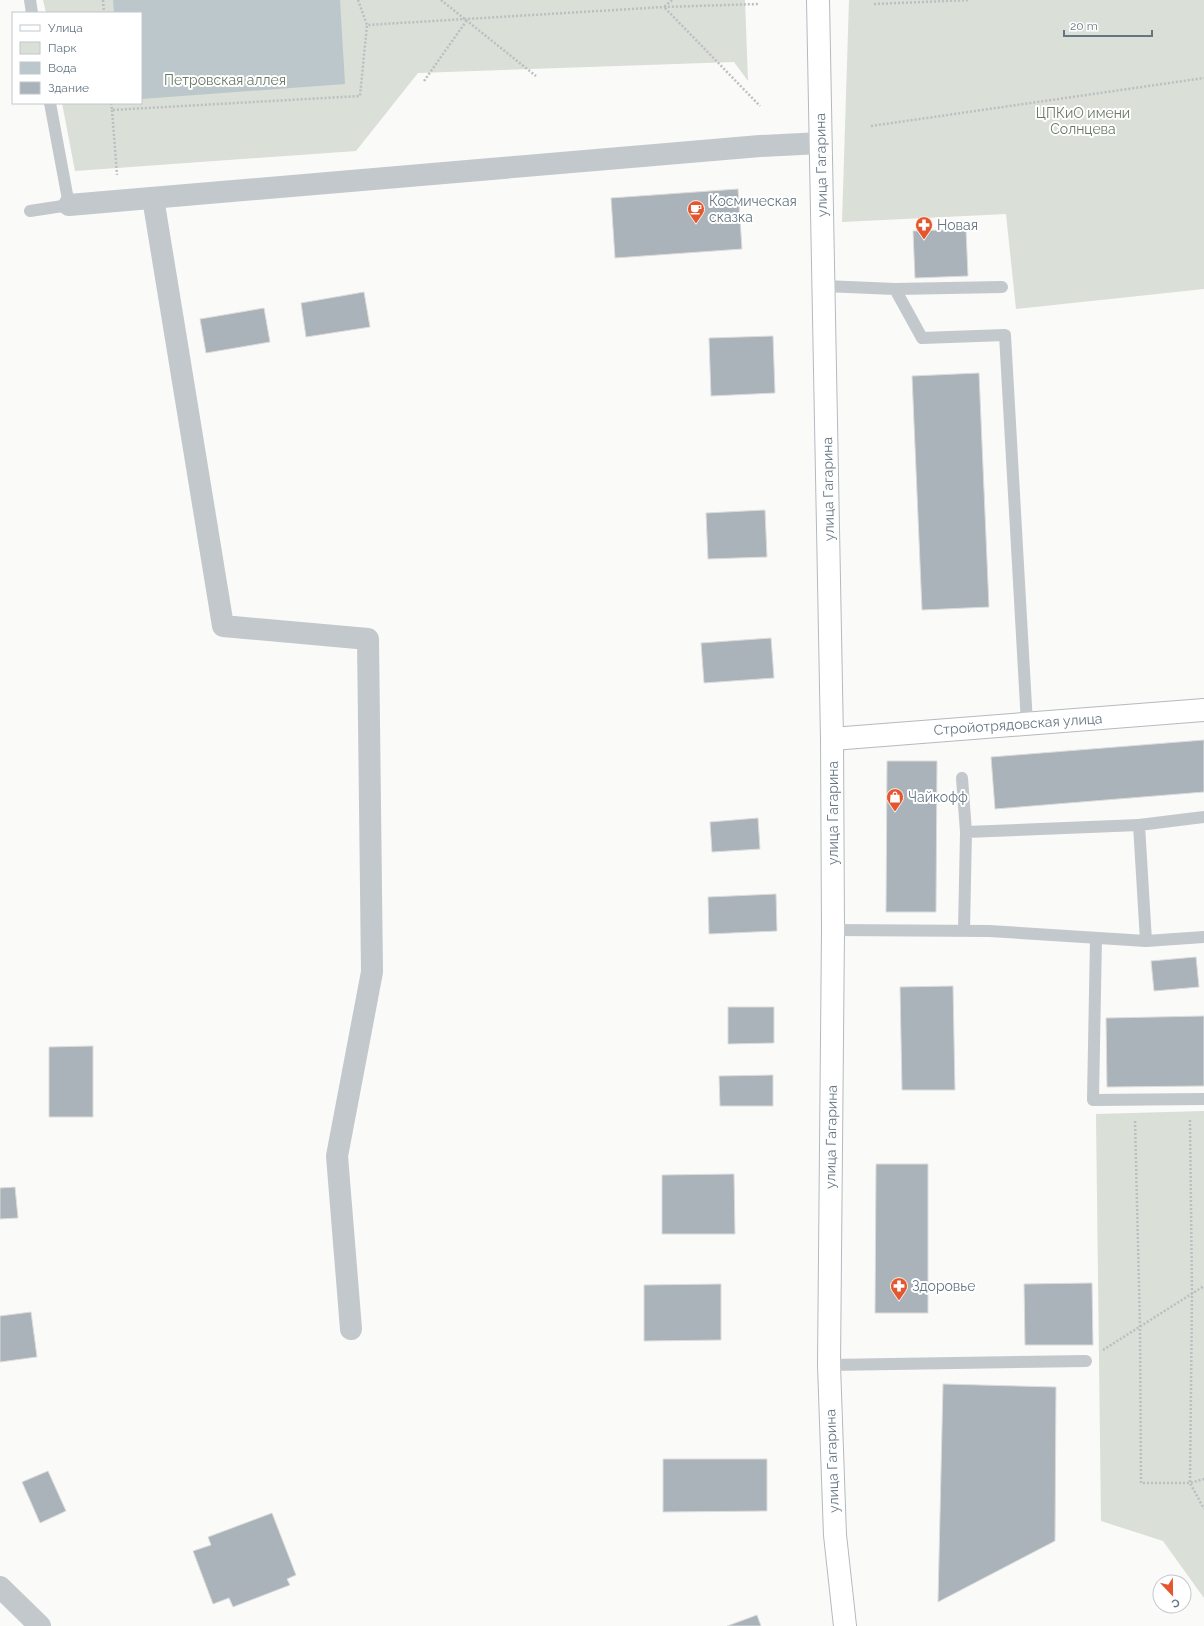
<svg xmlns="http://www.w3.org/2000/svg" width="1204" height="1626" font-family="Raleway,sans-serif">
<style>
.green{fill:#dadfd7}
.water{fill:#bbc7cb}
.building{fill:#aab3b9;stroke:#dcdcda}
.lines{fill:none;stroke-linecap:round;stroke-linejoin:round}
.secondary-casing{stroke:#b3babf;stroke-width:24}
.path{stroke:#bbbfc2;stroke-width:2.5;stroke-dasharray:2 2;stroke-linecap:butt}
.lane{stroke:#c3c8cc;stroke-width:12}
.street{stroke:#c3c8cc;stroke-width:22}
.secondary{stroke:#fff;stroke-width:22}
.labels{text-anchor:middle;stroke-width:4;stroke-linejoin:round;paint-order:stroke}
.park-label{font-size:14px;fill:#687a64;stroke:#fff}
.street-label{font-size:14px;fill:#657683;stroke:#fff}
.poi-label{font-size:14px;fill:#657683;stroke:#fff;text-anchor:start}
</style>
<rect width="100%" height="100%" fill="#fafaf8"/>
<g class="green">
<polygon points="43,0 745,0 748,81 734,62 418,73 356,151 75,171 62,103 141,103 141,13 46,13"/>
<polygon points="849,0 1204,0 1204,289 1016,309 1006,214 842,222"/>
<polygon points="1204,1111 1204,1598 1163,1541 1101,1521 1096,1114"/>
</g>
<polygon class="water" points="113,0 340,0 345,84 141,99 141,13 114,13"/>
<g class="building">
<polygon points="738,189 742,249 615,258 611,198"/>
<polygon points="966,229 968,276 915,278 913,231"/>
<polygon points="364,292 370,327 306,337 301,303"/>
<polygon points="264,308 270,342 206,353 200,319"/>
<polygon points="773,336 775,393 711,396 709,338"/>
<polygon points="979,373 989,607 922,610 912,376"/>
<polygon points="765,510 767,557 708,559 706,513"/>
<polygon points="771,638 774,678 704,683 701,643"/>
<polygon points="1204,740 1204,792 995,809 991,757"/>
<polygon points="887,761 937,761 936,912 886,912"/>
<polygon points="758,818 760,849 712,852 710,822"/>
<polygon points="776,894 777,931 709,934 708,897"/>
<polygon points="1196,957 1199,987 1154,991 1151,961"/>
<polygon points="953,986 955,1090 902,1090 900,987"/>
<polygon points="728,1007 774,1007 774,1043 728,1044"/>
<polygon points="1204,1016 1204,1086 1107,1087 1106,1018"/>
<polygon points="93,1046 93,1117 49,1117 49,1047"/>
<polygon points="773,1075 773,1106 720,1106 719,1076"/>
<polygon points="876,1164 928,1164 928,1313 875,1313"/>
<polygon points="734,1174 735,1234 662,1234 662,1175"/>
<polygon points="15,1187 18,1218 0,1219 0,1188"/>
<polygon points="1092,1283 1093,1345 1025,1345 1024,1284"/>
<polygon points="721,1284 721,1340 644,1341 644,1285"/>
<polygon points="31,1312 37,1357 0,1362 0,1316"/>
<polygon points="943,1384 1056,1387 1055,1541 938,1602"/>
<polygon points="663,1459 767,1459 767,1511 663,1512"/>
<polygon points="48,1471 66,1511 40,1523 22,1482"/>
<polygon points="272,1513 296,1575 287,1579 290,1585 233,1607 229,1598 213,1604 193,1551 211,1545 208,1537"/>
<polygon points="757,1615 761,1626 727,1626"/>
</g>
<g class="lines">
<g class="secondary-casing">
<g id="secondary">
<polyline points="818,0 832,739 833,930 829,1365 835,1535 845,1626"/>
<polyline points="832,739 1204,710"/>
</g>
</g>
<g class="path">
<polyline points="103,0 104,13"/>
<polyline points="358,0 367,25 664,7 759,4"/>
<polyline points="441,0 536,76"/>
<polyline points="672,0 664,7 760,106"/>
<polyline points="874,4 969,0"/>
<polyline points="424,81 467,20"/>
<polyline points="111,103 112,110 360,96 367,25"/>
<polyline points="112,110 117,175"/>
<polyline points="871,126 1204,78"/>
<polyline points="1190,1120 1192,1294 1190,1483 1204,1509"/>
<polyline points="1135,1121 1140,1327 1141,1483 1190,1483 1204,1479"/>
<polyline points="1103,1350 1204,1286"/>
</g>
<g class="lane">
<polyline points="30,0 32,13"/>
<polyline points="30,211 69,205 50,103"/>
<polyline points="824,286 895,289 922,338 1005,335 1027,724"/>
<polyline points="895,289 1002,287"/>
<polyline points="962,778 966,832"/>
<polyline points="833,930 989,931 1146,941 1204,937"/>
<polyline points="964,930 966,832 1139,825"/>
<polyline points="1096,938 1093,1100 1204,1099"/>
<polyline points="1146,941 1139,825 1204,817"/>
<polyline points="829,1365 1086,1361"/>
</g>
<g class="street">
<polyline points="153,198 223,626 368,639 372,972 337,1156 351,1329"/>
<polyline points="69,205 760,146 821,143"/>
<polyline points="0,1587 40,1626"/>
</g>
<use href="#secondary" class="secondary"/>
</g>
<defs>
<g id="cafe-pin" transform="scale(0.9)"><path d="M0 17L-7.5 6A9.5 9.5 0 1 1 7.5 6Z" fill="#e4572e" stroke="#fff"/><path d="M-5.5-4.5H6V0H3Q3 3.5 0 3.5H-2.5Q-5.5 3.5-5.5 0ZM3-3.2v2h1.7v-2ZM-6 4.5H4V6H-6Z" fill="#fff"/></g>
<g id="pharmacy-pin" transform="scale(0.9)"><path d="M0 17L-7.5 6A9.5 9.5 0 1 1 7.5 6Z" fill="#e4572e" stroke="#fff"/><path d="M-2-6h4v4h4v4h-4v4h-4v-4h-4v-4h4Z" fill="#fff"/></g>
<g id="shop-pin" transform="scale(0.9)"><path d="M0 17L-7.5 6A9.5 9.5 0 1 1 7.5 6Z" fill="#e4572e" stroke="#fff"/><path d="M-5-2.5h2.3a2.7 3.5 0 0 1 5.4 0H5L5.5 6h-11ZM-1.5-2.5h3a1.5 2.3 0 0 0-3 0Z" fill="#fff"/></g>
</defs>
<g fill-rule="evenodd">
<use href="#cafe-pin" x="696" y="209"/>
<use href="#pharmacy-pin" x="924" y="225"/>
<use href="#shop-pin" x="895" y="797"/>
<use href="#pharmacy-pin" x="899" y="1286"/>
</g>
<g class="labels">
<g class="park-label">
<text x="225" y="85">Петровская аллея</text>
<text x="1083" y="118">ЦПКиО имени<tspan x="1083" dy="16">Солнцева</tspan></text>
</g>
<g class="street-label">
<text transform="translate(821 165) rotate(-91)" y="5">улица Гагарина</text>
<text transform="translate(828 489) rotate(-91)" y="5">улица Гагарина</text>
<text transform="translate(1018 724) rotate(-4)" y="5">Стройотрядовская улица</text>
<text transform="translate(833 813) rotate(-90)" y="5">улица Гагарина</text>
<text transform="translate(831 1137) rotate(-89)" y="5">улица Гагарина</text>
<text transform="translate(832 1461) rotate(-92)" y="5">улица Гагарина</text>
</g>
<g class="poi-label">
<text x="709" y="206">Космическая<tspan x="709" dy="16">сказка</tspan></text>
<text x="937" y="230">Новая</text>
<text x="908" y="802">Чайкофф</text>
<text x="912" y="1291">Здоровье</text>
</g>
</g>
<rect x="12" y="12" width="130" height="92" fill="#ffffff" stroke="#c1c8cd"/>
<rect x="20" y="25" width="20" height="6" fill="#ffffff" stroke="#c1c8cd"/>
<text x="48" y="32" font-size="12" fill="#657683">Улица</text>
<rect x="20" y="42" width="20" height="12" fill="#dadfd7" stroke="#c1c8cd"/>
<text x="48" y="52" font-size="12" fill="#657683">Парк</text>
<rect x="20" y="62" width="20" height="12" fill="#bbc7cb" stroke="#c1c8cd"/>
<text x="48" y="72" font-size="12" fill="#657683">Вода</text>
<rect x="20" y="82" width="20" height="12" fill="#aab3b9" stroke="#c1c8cd"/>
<text x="48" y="92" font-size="12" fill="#657683">Здание</text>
<g transform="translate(1172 1594) rotate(158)"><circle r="19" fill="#ffffff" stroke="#c1c8cd"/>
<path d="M0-3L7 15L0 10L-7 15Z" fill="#e4572e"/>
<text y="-6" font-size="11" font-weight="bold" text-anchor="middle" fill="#657683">С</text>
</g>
<path d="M1064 30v6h88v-6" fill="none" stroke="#657683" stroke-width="2"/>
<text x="1070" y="30" font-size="12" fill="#657683" stroke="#ffffff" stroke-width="3" paint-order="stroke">20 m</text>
</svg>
